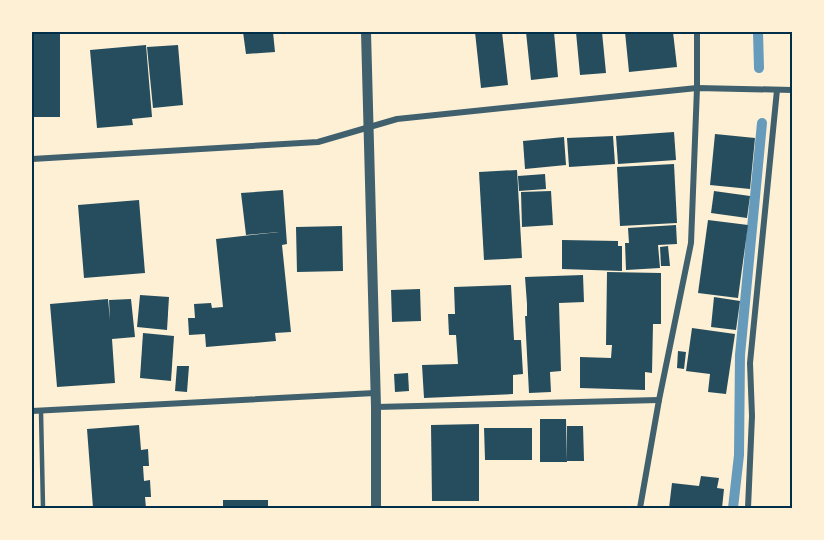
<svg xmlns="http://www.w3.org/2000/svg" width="824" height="540" font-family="Inter,sans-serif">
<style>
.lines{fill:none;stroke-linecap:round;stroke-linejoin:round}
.stream{stroke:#669bbc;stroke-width:10}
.building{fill:#264d5e}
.service{stroke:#3f606c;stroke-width:4.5}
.minor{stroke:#3f606c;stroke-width:6}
.tertiary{stroke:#3f606c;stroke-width:10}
.neatline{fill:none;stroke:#003049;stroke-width:2}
</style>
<rect width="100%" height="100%" fill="#fdf0d5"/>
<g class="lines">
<g class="stream">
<polyline points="758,32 759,68"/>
<polyline points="733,508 739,455 740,355 762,123"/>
</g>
</g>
<g class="building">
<rect x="32" y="32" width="28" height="85"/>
<polygon points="243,32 273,32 275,52 246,54"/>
<polygon points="475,32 502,32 508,85 481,88"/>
<polygon points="526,32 554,32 558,77 531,80"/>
<polygon points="576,32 602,32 606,73 580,75"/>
<polygon points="625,32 673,32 677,67 629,72"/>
<polygon points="146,45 152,117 132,119 133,125 97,128 90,50"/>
<polygon points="178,45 183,105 153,108 147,47"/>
<polygon points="674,132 676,160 618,164 616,136"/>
<polygon points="715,134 755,138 750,189 710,185"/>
<polygon points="613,136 615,164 569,167 567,138"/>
<polygon points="564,137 566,165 525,169 523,141"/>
<polygon points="674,164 677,223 620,226 617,167"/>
<polygon points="517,170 522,258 484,260 479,172"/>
<polygon points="545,174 546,189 519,191 518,176"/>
<polygon points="283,190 287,244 282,245 291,332 275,333 276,341 206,347 205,334 189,335 188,318 195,318 194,304 211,303 212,308 223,307 216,239 279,232 246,235 241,193"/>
<polygon points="551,191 553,225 522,227 521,192"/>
<polygon points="714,191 750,196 747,218 711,213"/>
<polygon points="139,200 145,273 84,278 78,205"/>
<polygon points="708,220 748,225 738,298 698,293"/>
<polygon points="676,225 677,244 658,245 660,268 626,270 625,243 629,243 628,228"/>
<polygon points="342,226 343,271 297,272 296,227"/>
<polygon points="562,240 618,241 618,246 622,246 622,271 562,269"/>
<polygon points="668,246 670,266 661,266 660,247"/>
<polygon points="607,272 661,273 661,324 653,324 652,373 645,372 645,390 580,388 580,357 611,358 612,345 606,345"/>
<polygon points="583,275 584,302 559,303 561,371 550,372 551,392 529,393 525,316 527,316 527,304 525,277"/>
<polygon points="511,285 514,340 521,340 523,374 513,375 513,394 424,398 422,365 458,364 456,335 449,335 448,314 455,314 454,287"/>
<polygon points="420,289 421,321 392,322 391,290"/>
<polygon points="140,295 169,297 167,330 137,327"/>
<polygon points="714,297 740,301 736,330 711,327"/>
<polygon points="108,299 110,320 109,300 131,299 135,337 112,339 115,383 57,387 50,304"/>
<polygon points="692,328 735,334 726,394 708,392 710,374 686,371"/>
<polygon points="143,333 174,336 171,381 140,378"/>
<polygon points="678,351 686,352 684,369 677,368"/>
<polygon points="177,366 189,366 187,392 175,391"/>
<polygon points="408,373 409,391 395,392 394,374"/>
<polygon points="540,419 566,419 567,462 540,462"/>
<polygon points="479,424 479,501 432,501 431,425"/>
<polygon points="139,425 141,450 148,449 149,466 143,466 144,481 150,480 151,497 145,497 146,508 93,508 87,429"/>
<polygon points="567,426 583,426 584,461 567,461"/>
<polygon points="484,428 532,428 532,460 485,460"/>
<polygon points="701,476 719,478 717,488 724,489 722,508 669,508 672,483 699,486"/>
<rect x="223" y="500" width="45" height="8"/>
</g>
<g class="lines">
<polyline class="service" points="41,411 43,508"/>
<g class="minor">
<polyline points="32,159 318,142 397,119 697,88 792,90"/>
<polyline points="376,407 659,400"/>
<polyline points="32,411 375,393"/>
<polyline points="640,508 659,400 691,243 697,88 697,32"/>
<polyline points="748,508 752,416 750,363 777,90"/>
</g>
<polyline class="tertiary" points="366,32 376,407 376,508"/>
</g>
<rect width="824" height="540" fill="none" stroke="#fdf0d5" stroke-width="66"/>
<rect x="33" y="33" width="758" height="474" class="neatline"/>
</svg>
